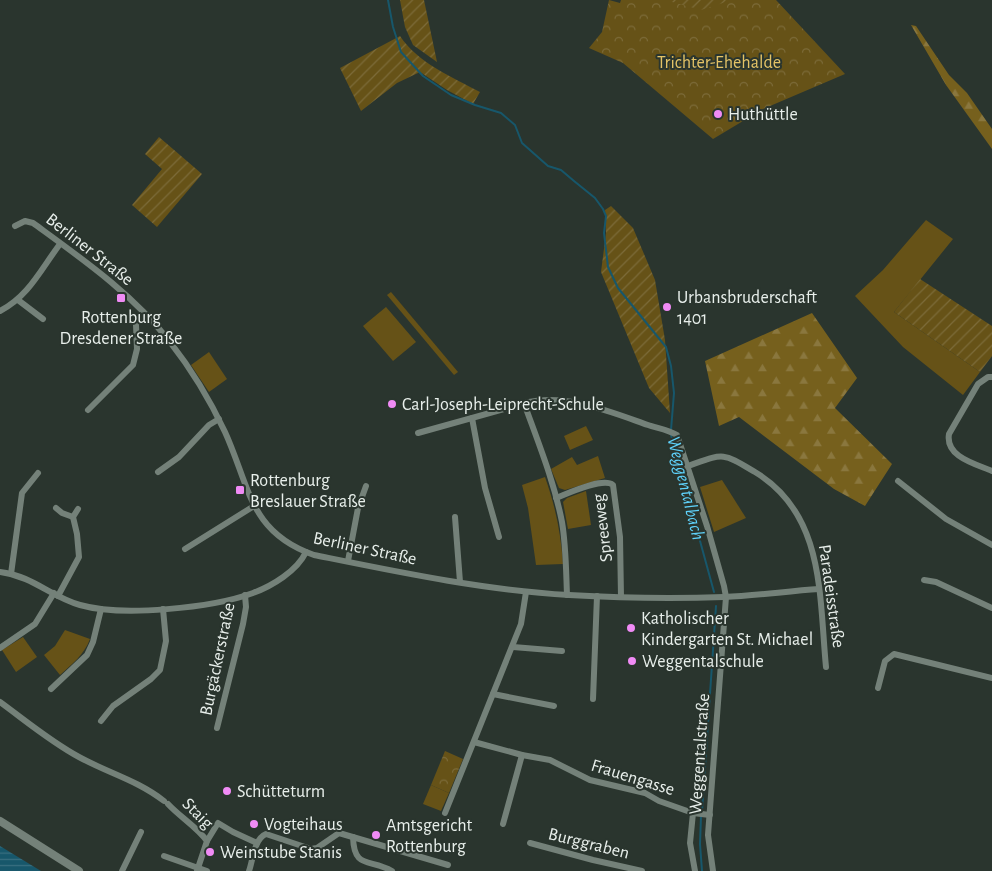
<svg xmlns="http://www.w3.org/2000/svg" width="992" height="871" font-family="'Alegreya Sans',sans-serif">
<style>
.grass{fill:#665217}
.forest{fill:url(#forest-firs)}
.park{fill:url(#park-crowns)}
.garden{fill:url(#garden-furrows)}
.water{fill:url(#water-rules)}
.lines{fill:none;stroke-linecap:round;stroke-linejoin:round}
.stream{stroke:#17576b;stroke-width:2}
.minor{stroke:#748179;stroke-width:6}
.tertiary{stroke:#748179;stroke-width:8}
.poi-dot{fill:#f08bf5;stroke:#2a352e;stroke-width:2}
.labels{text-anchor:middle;stroke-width:4;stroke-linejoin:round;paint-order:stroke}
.park-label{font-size:18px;fill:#e4c366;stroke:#2a352e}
.poi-label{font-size:18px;fill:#e8efeb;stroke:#2a352e;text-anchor:start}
.street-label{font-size:18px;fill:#e8efeb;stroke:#2a352e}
.water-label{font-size:19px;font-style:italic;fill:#5fd2fb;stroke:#2a352e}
</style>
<defs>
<pattern id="forest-firs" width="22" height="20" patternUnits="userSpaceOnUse" patternTransform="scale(1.25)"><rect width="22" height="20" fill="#76601d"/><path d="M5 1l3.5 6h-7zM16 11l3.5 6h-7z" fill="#8a773e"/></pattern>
<pattern id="park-crowns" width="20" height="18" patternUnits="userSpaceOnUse" patternTransform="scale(1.25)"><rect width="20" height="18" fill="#665217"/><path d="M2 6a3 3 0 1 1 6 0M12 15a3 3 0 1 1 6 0" fill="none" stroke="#7c6b39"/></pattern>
<pattern id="garden-furrows" width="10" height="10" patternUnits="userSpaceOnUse" patternTransform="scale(1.25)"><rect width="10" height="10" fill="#665217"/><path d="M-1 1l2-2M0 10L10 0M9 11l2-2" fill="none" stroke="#7c6b39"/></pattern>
<pattern id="water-rules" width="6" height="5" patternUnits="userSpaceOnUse" patternTransform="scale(1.25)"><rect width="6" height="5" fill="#17576b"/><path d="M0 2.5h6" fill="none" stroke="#396f80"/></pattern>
</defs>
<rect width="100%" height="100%" fill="#2a352e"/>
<g class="grass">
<polygon points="926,220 953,239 894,312 980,372 963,395 903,347 855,296 883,270"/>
<polygon points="391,292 458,372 454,375 387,295"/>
<polygon points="386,307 416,342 393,361 363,326"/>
<polygon points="209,352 227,379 209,392 191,365"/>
<polygon points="586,426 593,440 570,450 564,436"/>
<polygon points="598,456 605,478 565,490 559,488 551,469 572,457 577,465"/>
<path d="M545 477C555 505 561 533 563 564L536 565 528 508 522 485Z"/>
<polygon points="722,480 746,518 714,532 700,487"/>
<polygon points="586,491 591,525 568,529 563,502 567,498"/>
<path d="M65 630 90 639C84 655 72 664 60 675L44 655 55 646Z"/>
<polygon points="23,637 37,657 16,672 2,650"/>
<polygon points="431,785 449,793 441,811 423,804"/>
</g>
<g class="forest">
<polygon points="911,25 916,26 949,75 967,93 992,129 992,149 946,85"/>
<polygon points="812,313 857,378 835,408 892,464 865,506 834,489 739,417 719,426 705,361"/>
</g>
<g class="park">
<polygon points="609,0 620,3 621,0 776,0 845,74 763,109 713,139 623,63 589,48 602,32"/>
<polygon points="445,751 463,759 449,793 431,785"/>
</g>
<g class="garden">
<polygon points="400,0 424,0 437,62 413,45 405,27"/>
<polygon points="665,0 732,0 701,10"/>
<path d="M400 36C418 63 452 77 480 92L473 104 447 90 420 72 397 83 361 111 340 68Z"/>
<polygon points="159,137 202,174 157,227 132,205 162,169 145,154"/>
<polygon points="611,206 633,228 655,280 665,340 670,413 649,388 601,272 606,233 605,210"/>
<polygon points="920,279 992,326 992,356 980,372 894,312"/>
</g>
<polygon class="water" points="0,846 41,871 0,871"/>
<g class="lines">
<g class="stream">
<polyline points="388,0 393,27 401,52 423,76 451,95 475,105 501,113 515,125 522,143 548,166 561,170 574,181 595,198 603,209 606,216 604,233 608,267 618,288 666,347 671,366 674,393 671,430"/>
<polyline points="671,435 714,592"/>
<polyline points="702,811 716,606"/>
<polyline points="701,816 700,844 702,871"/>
</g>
<g class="minor">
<path d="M15 226 25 221 33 223C81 258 133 294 170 342 192 370 210 400 225 432 250 487 249 532 314 555 398 572 483 590 569 595 620 598 673 599 724 597 756 596 787 591 819 589"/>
<polyline points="18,300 43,319"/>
<path d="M0 311C29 296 41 269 60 244"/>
<path d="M992 377H988L978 384 949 434C945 457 976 464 992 471"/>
<path d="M524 403C538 442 554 481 562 522 566 546 566 570 567 595"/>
<polyline points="88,410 133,365 137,349 136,325 137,320 143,312"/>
<polyline points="472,418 485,488 499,537"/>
<path d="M418 433 529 402C568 394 611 412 648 425 657 428 669 430 677 435L707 526 724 586 726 597 708 835 713 871"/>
<path d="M688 466C725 453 721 452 755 472 825 514 819 596 826 667"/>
<polyline points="158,472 179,457 209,425 219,419"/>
<polyline points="898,481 946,519 992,545"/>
<path d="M556 498C569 493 603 477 613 485L620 537 621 597"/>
<polyline points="56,508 62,513 73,517"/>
<polyline points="455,517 460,582"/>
<polyline points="185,549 254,506"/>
<polyline points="348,561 358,508 366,486"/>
<path d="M0 572C33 576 51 597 80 605 122 617 212 608 253 593 272 586 297 571 306 552"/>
<polyline points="11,574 22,493 38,473"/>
<polyline points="924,580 936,582 992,608"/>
<polyline points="58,596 79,557 77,534 73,517 78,509"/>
<polyline points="513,647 562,651"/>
<polyline points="0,648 35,624 54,593"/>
<polyline points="878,688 885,661 894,654 992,678"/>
<polyline points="51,689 87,655 93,642 101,609"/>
<polyline points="493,694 554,706"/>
<polyline points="593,699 597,596"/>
<path d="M0 702C26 721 51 742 79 757 108 773 137 780 164 801"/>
<polyline points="101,721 113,706 151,679 160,670 166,641 163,609"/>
<polyline points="217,728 243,624 246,607 245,595"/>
<polyline points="474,742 522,755 550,760 590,780 645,793 659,801 693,813 710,815"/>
<path d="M168 804C180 817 197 827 207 841L197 871"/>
<polyline points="445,813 521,624 526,592"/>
<polyline points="693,813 690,843 695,871"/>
<polyline points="503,824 522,755"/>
<path d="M353 837C354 870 370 858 392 871"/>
<polyline points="207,841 218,823 233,832 257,843"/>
<polyline points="530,843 593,860 642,871"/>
<polyline points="164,856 207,871"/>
<polyline points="122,871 141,832"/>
<path d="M249 871C253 860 254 839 266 834L311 849 317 848 339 833 448 865"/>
</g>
<polyline class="tertiary" points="0,821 79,871"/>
</g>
<g class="poi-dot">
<circle cx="718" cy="114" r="5"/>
<rect x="116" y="293" width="10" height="10" rx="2.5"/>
<circle cx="667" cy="307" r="5"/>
<circle cx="392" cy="404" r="5"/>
<rect x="235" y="485" width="10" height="10" rx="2.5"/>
<circle cx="631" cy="628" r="5"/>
<circle cx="632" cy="661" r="5"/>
<circle cx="227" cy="791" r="5"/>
<circle cx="254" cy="824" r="5"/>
<circle cx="376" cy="835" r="5"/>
<circle cx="210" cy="852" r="5"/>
</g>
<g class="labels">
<g class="park-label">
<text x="719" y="68">Trichter-Ehehalde</text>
</g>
<g class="poi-label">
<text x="728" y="120">Huthüttle</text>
<text x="677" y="303">Urbansbruderschaft<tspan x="677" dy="21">1401</tspan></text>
<text x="121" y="323" text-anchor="middle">Rottenburg<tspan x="121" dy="21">Dresdener Straße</tspan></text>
<text x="402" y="410">Carl-Joseph-Leiprecht-Schule</text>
<text x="250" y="486">Rottenburg<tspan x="250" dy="21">Breslauer Straße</tspan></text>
<text x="641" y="624">Katholischer<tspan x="641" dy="21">Kindergarten St. Michael</tspan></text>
<text x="642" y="667">Weggentalschule</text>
<text x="237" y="797">Schütteturm</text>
<text x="264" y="830">Vogteihaus</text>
<text x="386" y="831">Amtsgericht<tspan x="386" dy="21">Rottenburg</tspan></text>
<text x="220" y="858">Weinstube Stanis</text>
</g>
<g class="street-label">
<text transform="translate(90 249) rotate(38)" y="6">Berliner Straße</text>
<text transform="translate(602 528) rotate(-97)" y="6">Spreeweg</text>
<text transform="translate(365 548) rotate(12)" y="6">Berliner Straße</text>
<text transform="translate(832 596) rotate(82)" y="6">Paradeisstraße</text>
<text transform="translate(217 659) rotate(-78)" y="6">Burgäckerstraße</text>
<text transform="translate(699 754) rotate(-86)" y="6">Weggentalstraße</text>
<text transform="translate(633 777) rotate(17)" y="6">Frauengasse</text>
<text transform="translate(198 813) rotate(45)" y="6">Staig</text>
<text transform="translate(589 843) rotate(14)" y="6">Burggraben</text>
</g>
<g class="water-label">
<text transform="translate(687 488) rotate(76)" y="7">Weggentalbach</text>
</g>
</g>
</svg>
